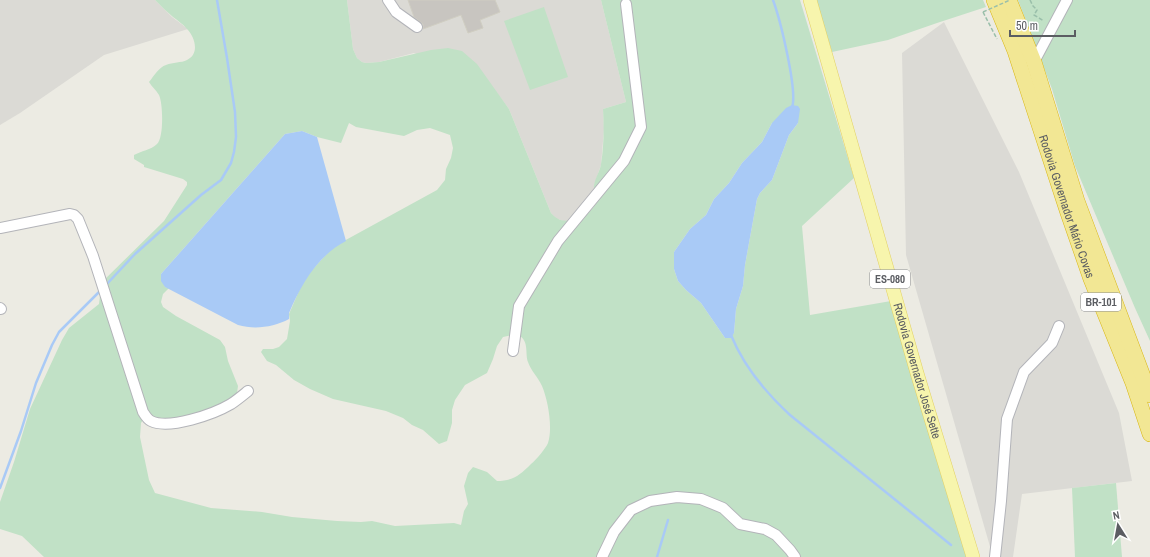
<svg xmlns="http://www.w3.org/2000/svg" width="1150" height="557" font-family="'Archivo Narrow',sans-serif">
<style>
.industrial{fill:#dbdad5}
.green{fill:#c1e1c6;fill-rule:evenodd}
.water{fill:#a9caf6}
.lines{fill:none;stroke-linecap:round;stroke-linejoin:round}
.stream{stroke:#a9caf6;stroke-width:2.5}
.building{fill:#c8c5c0;stroke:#d0cec2}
.minor-casing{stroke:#b3b4b9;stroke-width:12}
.major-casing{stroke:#e3d165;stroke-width:14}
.highway-casing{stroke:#d9b716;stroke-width:16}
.path{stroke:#9abfaa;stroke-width:1.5;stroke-dasharray:4 2;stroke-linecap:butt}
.minor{stroke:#fff;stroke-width:10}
.major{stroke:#f7f5ad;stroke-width:13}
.highway{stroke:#f2e794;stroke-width:15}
.path-bridge{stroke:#9abfaa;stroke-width:1.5;stroke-dasharray:4 2;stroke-linecap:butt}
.labels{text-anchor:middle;stroke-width:3.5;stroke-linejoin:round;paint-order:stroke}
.shield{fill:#fff;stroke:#8c8e91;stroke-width:1}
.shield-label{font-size:11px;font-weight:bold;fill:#5b5d62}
.street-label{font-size:12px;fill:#5b5d62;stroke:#fff}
</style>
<rect width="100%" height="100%" fill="#ecebe3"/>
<g class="industrial">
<polygon points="0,0 155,0 172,17 188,29 104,55 20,113 0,125"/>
<polygon points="347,0 601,0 626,102 603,109 604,129 601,165 594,185 597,201 595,206 585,215 576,219 566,222 555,218 551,213 509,109 488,81 414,53 379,62 366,63 362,62 357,58 353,49"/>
<polygon points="944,22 1019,172 1119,413 1132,481 1022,494 1013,557 993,557 906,255 902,53"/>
</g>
<g class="green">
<path d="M155 0H347L353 49 357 58 362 62 366 63 379 62 431 50 448 48 462 51 477 64 509 109 551 213C557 220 563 222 572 220 581 218 590 213 595 205 599 199 593 192 594 185 595 178 600 171 601 164 604 146 604 127 603 109L626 102 601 0H800L854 178 802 226 810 315 891 301 968 557H44L22 536 0 529V502L14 462 30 409 62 340 69 328 99 304 100 296 99 285 164 221 187 185V182L183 179 144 167V165L134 159V155C141 151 151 150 157 144 164 138 163 103 159 95 156 90 152 87 149 82 154 76 159 67 166 65 173 62 181 63 187 60 200 54 195 37 187 29 183 24 178 21 173 17 167 12 161 6 155 0ZM349 123 356 127 404 136 417 130 430 128 450 135 453 148 451 158 446 169 445 180 437 190 333 247 312 270 304 281 298 293 289 314 290 321 287 339 279 347 273 349H263L261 352 267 361 276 365 294 380 310 389 333 399 386 411 403 418 412 425 423 430 439 444 447 441 452 423V410L455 400 465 385 487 373 493 359 497 346 503 337C509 336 515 333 520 336 529 342 525 354 528 362 531 371 538 377 542 386 548 400 553 428 548 443 546 448 536 460 531 464 520 475 513 481 497 481L487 472 473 467 468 473 464 486 468 504 464 511 461 525 454 523 395 526 372 521 361 522 337 521 292 517 262 512 211 508 155 493 149 480 140 437 141 423 144 418 167 422 212 410 230 399 237 393 238 386 228 361 225 347 220 340 176 316 163 307 161 302 163 294 169 288 165 287 161 274 285 134 302 131 317 137 341 143ZM772 123H798L789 135 772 180 760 193 757 199 745 265 743 286 736 309 734 333 725 338 701 303 686 290 678 281 674 269V252L690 229 706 215 714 199 729 183 742 163 762 142Z"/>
<polygon points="816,0 983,0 986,7 937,23 888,40 832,52"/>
<polygon points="1018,0 1150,0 1150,341 1135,308 1075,166 1052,89"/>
<polygon points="544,7 568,77 530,90 504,21"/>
<polygon points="1116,483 1122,557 1075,557 1072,488"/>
</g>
<g class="water">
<polygon points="792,105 798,106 800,109 798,123 789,135 772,180 760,193 757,199 745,265 743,286 736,309 734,333 731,338 725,338 701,303 686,290 678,281 674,269 674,252 690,229 706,215 714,199 729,183 742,163 762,142 772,123 786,108"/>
<path d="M302 131 317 137 346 241C317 256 301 285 289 313V319C274 327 255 330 238 325L165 287 161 281V274L285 134Z"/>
</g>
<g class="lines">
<g class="stream">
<path d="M773 0C780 19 798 91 792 108"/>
<polyline points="105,286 135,254 201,195 221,180 231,163 234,152 236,137 235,112 227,58 217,0"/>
<path d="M731 335C744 367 765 392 790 415L913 514 951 545"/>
<polyline points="0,488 21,431 36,383 52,345 59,332 100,291"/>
<polyline points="657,557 668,520"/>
</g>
</g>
<polygon class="building" points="408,0 495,0 500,12 480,20 483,28 468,33 461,15 423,29 423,24 414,17"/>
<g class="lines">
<g class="minor-casing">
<g id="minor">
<polyline points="388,0 396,12 417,27"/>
<polyline points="1034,62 1067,0"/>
<path d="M0 228 70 214 74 215 78 219 93 256 143 412C145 415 147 419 151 421 169 430 214 414 231 404 237 400 243 395 248 391"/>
<polyline points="0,308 1,309"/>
<polyline points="513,351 519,306 558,241 624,161 641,127 626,4"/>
<polyline points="602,557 614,532 631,510 650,501 677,497 701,499 723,508 740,524 765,529 776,535 790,550 795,557"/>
<polyline points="995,557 1001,501 1007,419 1024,372 1052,343 1059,326"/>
</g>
</g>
<g class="major-casing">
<g id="major">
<path id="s1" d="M810 0 917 373 973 557"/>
</g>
</g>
<g class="highway-casing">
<g id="highway">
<path id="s2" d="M994 0 1015 51 1068 213 1091 279 1133 383 1150 434"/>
<polyline points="1009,0 1034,62 1077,201 1150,395"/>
</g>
</g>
<g class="path">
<polyline points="1030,0 1033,6 1037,10 1034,15 1044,21"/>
<polyline points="983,12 997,39"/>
</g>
<use href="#minor" class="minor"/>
<use href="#major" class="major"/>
<use href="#highway" class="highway"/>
<polyline class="path-bridge" points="983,12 1010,0"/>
</g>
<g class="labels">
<g class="shield">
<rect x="870" y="270" width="40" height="18" rx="3"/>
<rect x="1081" y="293" width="40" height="18" rx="3"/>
</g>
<g class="shield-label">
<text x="890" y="283">ES-080</text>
<text x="1101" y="306">BR-101</text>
</g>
<g class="street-label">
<text dy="4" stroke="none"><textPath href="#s2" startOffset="219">Rodovia Governador Mário Covas</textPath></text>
<text dy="4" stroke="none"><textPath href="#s1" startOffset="386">Rodovia Governador José Sette</textPath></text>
</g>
</g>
<g transform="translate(1118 525) rotate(349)" stroke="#ffffff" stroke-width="3" paint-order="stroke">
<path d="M0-3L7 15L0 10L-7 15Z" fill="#5b5d62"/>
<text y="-6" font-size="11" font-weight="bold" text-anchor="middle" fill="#5b5d62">N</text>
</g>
<path d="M1010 30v6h65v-6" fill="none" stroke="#5b5d62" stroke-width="2"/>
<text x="1016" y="30" font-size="12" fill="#5b5d62" stroke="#ffffff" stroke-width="3" paint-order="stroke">50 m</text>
</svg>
